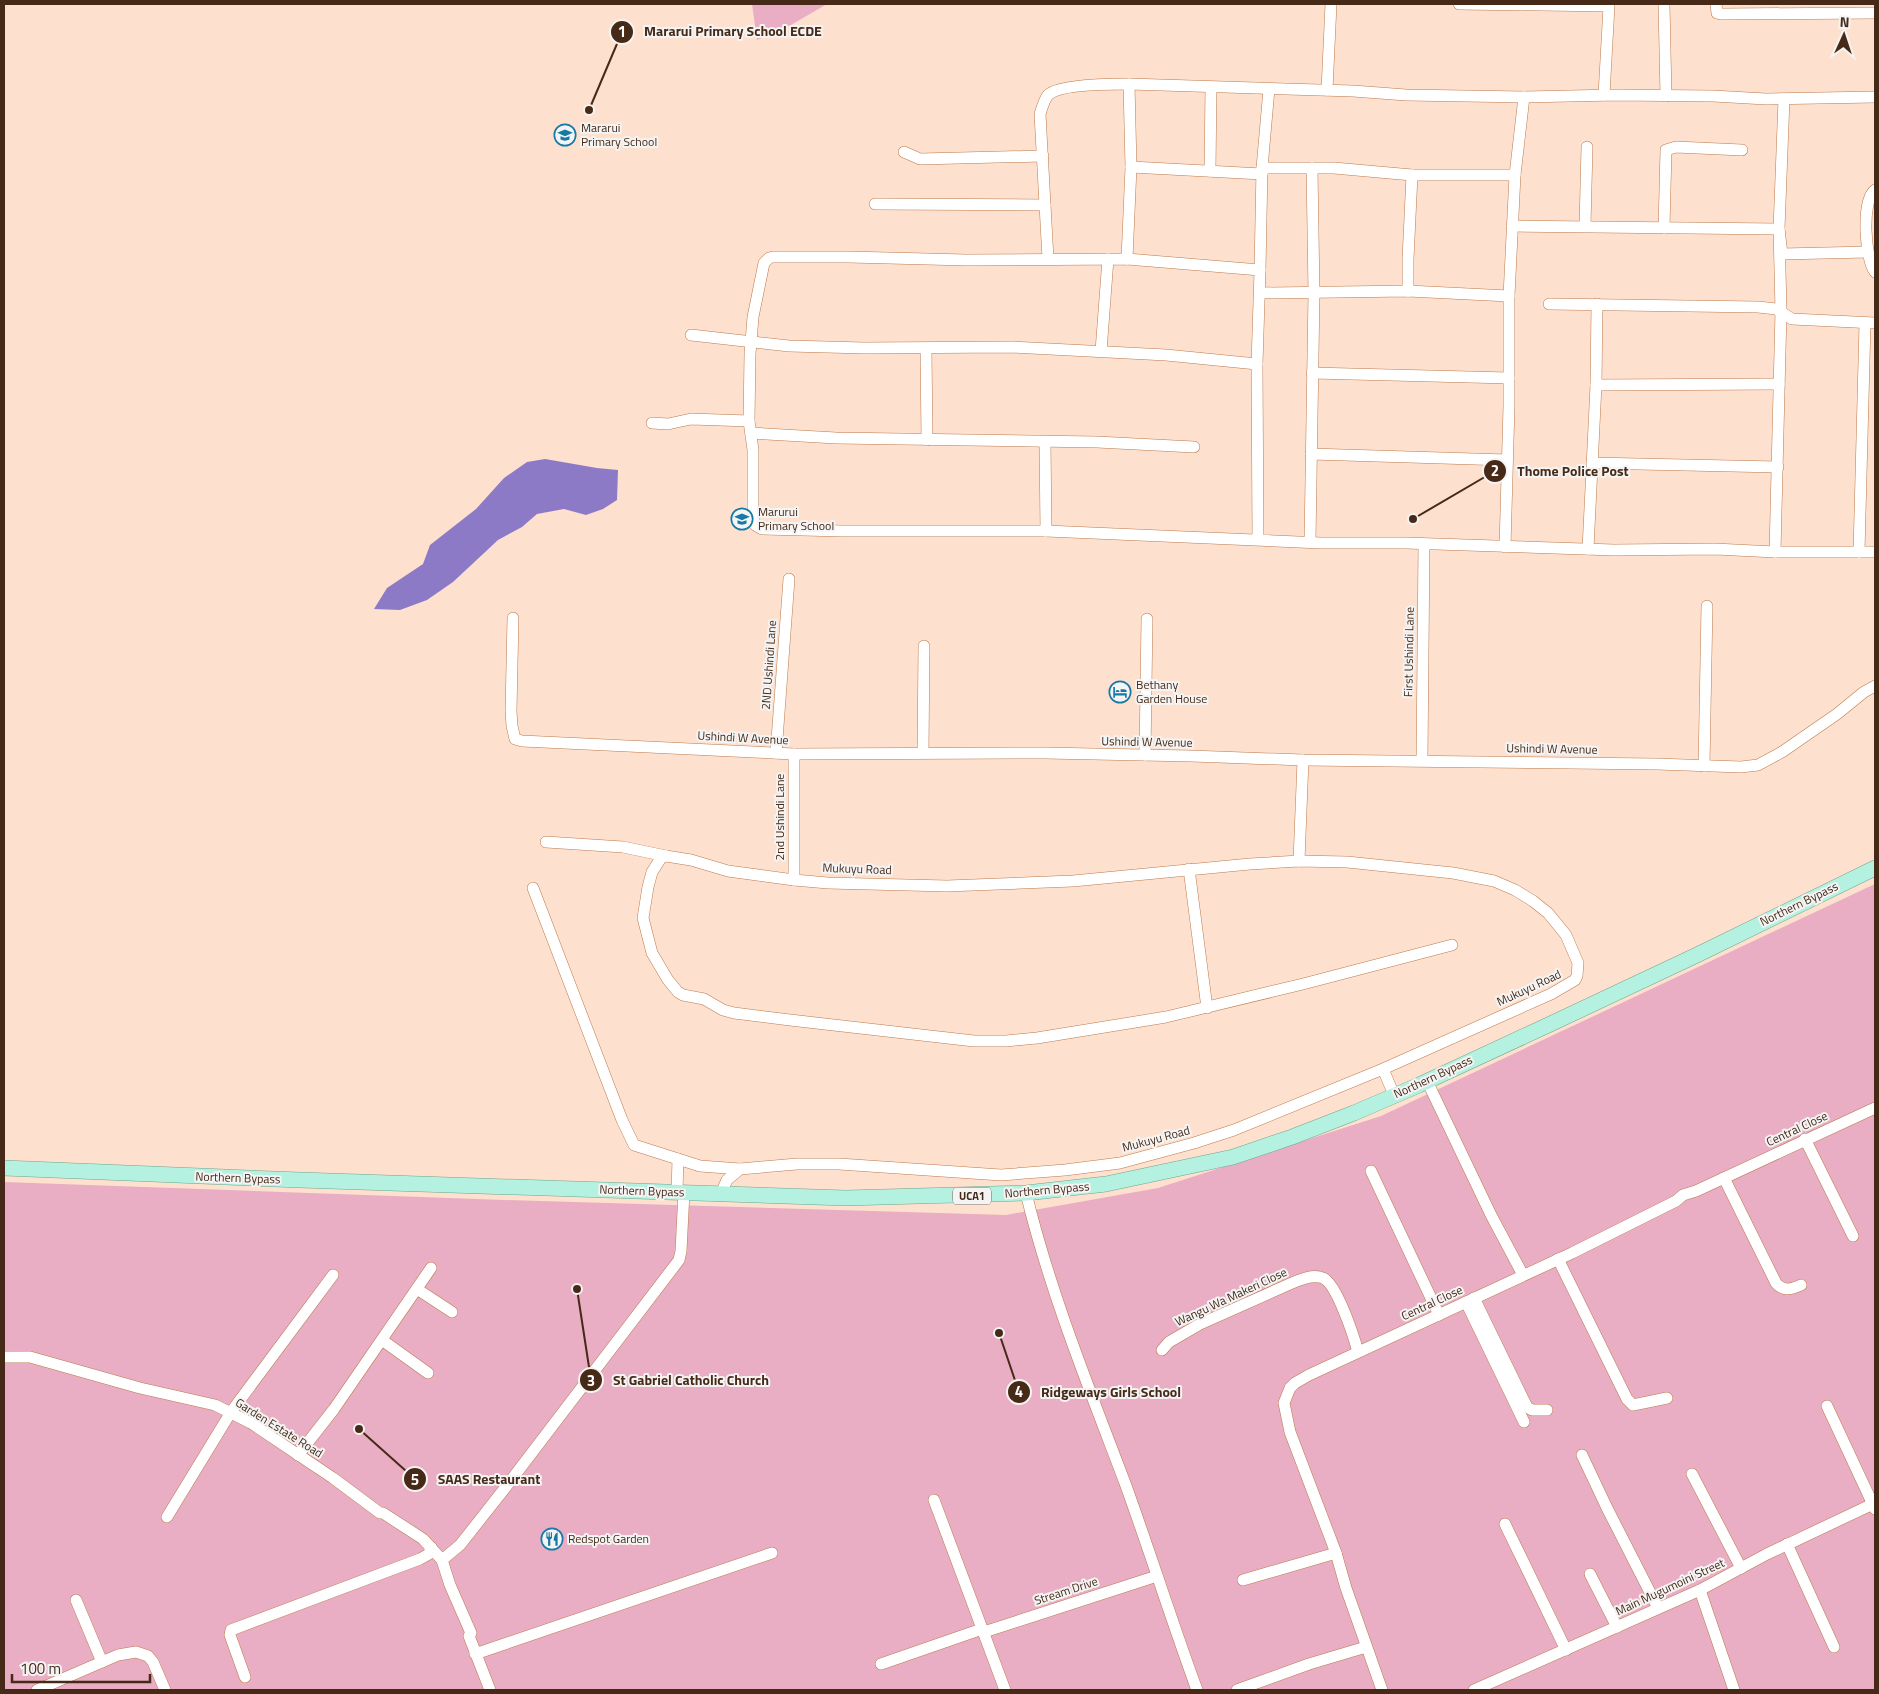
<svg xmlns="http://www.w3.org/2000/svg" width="1879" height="1694" font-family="'Titillium Web',sans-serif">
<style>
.green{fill:#e9adc4}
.water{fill:#8d7ac7}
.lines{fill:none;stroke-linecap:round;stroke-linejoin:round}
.minor-casing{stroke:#bc7a4c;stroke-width:12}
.major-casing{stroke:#6ea68d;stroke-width:16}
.minor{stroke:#fff;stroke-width:11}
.major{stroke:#b5f1e0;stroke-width:15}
.labels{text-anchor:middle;stroke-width:4;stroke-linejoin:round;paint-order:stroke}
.shield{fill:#f4f4f4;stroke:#7a6759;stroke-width:1}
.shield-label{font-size:11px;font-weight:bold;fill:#462a17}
.poi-label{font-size:12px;fill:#462a17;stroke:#f4f4f4;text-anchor:start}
.street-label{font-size:12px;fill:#462a17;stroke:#f4f4f4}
.leader{fill:none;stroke:#462a17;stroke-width:2}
.callout-dot{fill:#462a17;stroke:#f4f4f4;stroke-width:2}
.mark-label{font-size:15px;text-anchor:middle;font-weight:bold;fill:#fff}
.callout-label{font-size:14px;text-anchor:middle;font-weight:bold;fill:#462a17;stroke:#f4f4f4;stroke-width:4;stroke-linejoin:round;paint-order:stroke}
</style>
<rect width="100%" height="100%" fill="#fee0ce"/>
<g class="green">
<polygon points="752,4 827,4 791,25 757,40"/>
<polygon points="1875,884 1875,1690 4,1690 4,1182 504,1200 1006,1215 1158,1188 1381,1116"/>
</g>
<polygon class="water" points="545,459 597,468 618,470 617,500 603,509 586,515 564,509 537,514 522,527 498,540 453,582 427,600 400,610 374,609 387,588 423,564 430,545 476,509 504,478 527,462"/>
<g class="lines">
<g class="minor-casing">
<g id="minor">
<polyline points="1459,4 1609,6 1604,95"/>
<polyline points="1664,4 1666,96"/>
<polyline points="1716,4 1717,13 1722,14 1875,13"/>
<polyline points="1327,90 1331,4"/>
<polyline points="904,152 920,159 1043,156"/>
<polyline points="1131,167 1262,174"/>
<polyline points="1262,168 1334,168 1412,175"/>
<polyline points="1210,171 1211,87"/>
<path d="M1875 190C1861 201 1865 259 1875 272"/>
<polyline points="875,204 1045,205"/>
<polyline points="1512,226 1779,229 1782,254 1868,252"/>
<polyline points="1585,226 1587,147"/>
<polyline points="1664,228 1666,150 1676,147 1742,150"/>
<path d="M1048 259 1040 114C1042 108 1044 100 1048 95 1059 84 1113 84 1129 84"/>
<polyline points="1127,259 1131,167 1129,84 1353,91 1406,95 1524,97"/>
<polyline points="1260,270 1262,168 1269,89"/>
<polyline points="1408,291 1408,259 1412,175 1515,175"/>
<polyline points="1261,293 1408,291 1509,296"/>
<polyline points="1549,304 1758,307 1776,309 1792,319 1875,323"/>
<polyline points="691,335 789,346 864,348 1012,347 1166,355 1257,364"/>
<polyline points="926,349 927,440"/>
<polyline points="1101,351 1108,259"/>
<polyline points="1312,373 1509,378"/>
<polyline points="1596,385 1779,384"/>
<polyline points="652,423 668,424 691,419 749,421"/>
<polyline points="751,433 836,438 1097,442 1194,447"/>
<polyline points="1045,442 1046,531"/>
<polyline points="1311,454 1507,460"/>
<polyline points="1592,463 1778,467"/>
<polyline points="1258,540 1257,364 1260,270 1127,259 966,260 849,257 773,257 769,258 764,263 753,317 750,354 749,421 753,450 753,514 755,525 762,529 843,531 1046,531 1321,543 1406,543 1614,550 1715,549 1775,552 1875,552"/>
<polyline points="1310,542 1314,293 1312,168"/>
<polyline points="1505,547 1509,406 1509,296 1515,175 1524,97 1615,95 1713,96 1766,99 1875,97"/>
<polyline points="1588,549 1596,385 1597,304"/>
<polyline points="1775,552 1781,311 1779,229 1784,99"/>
<polyline points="1859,552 1865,323"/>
<polyline points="513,618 511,711 512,726 515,739 522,741 794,754 1045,753 1191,756 1303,760 1657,764 1741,767 1758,765 1782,752 1837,714 1864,692 1875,686"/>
<polyline points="776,753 789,579"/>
<polyline points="923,753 924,646"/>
<polyline points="794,754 794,880"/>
<polyline points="1145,755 1147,619"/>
<polyline points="1422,760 1424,544"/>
<polyline points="1704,766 1707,606"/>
<polyline points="546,842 623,847 666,856"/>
<polyline points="1299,861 1303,760"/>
<polyline points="1189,869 1207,1008"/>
<polyline points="533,888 622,1120 634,1145 700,1166 740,1169"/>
<polyline points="1383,1069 1394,1095"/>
<polyline points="1427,1081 1491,1215 1523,1275"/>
<polyline points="1805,1139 1853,1236"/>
<polyline points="1371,1171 1439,1315"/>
<path d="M1724 1178 1776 1283C1783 1292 1792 1289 1801 1285"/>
<polyline points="677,1192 678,1159"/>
<polyline points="721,1193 727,1180 740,1169 797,1164 839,1164 1001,1175 1065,1170 1120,1163 1194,1143 1234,1130 1383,1069 1551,994 1575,980 1577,976 1578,963 1566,935 1548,913 1533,901 1515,890 1494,881 1453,873 1347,862 1299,861 1250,864 1073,881 947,886 828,883 794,880 728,871 691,860 666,856 661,858 652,872 648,887 643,918 652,953 668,980 678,992 683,995 704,999 723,1010 734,1013 790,1020 974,1041 1006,1041 1037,1038 1166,1017 1303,984 1452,945"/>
<path d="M1026 1193C1050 1292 1089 1388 1125 1483 1150 1552 1172 1622 1197 1690"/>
<polyline points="1558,1259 1627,1399 1633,1405 1667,1398"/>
<polyline points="417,1289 452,1312"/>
<polyline points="1474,1298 1527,1407 1532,1410 1547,1410"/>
<polyline points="1466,1302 1524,1422"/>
<polyline points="382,1340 428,1373"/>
<path d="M1162 1350 1169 1342 1200 1324 1292 1283C1301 1279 1313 1274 1323 1278 1337 1284 1354 1337 1358 1352"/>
<polyline points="4,1357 30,1357 140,1388 215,1405 251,1423 333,1478 380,1513 383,1513 423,1539 442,1560 450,1585 471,1633 469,1636 490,1690"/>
<polyline points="1827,1406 1875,1509"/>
<polyline points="298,1455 334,1409 431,1268"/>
<polyline points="1582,1455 1607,1508 1658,1608"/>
<polyline points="1692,1474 1741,1568"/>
<polyline points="934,1500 1005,1690"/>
<polyline points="167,1517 231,1412 333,1275"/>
<polyline points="1505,1524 1566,1650"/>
<polyline points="1787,1544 1834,1647"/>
<polyline points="442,1560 460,1545 505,1488 679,1260 681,1251 684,1192"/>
<polyline points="1590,1574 1617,1627"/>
<polyline points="1243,1580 1336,1553"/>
<polyline points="1700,1590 1734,1690"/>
<polyline points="76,1600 102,1662"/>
<polyline points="984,1632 1157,1576"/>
<polyline points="475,1654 772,1553"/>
<polyline points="881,1664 982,1629"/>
<polyline points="245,1677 230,1635 231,1630 420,1559 429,1554 431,1547"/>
<polyline points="37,1690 118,1655 136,1652 148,1656 153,1662 165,1690"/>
<polyline points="1237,1690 1309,1664 1366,1647"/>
<polyline points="1382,1690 1346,1588 1336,1553 1290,1432 1284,1403 1290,1388 1295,1383 1309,1375 1572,1253 1676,1201 1683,1195 1696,1191 1875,1108"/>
<polyline points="1474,1690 1700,1590 1767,1554 1875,1503"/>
</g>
</g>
<g class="major-casing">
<polyline id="major" points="4,1168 300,1180 846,1198 1026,1193 1106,1184 1233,1157 1292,1137 1354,1113 1419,1085 1544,1027 1699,954 1875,868"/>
</g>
<use href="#minor" class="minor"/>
<use href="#major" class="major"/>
</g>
<defs>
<g id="school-ring" transform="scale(1.125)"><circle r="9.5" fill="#f4f4f4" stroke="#167aa6" stroke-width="1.5"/><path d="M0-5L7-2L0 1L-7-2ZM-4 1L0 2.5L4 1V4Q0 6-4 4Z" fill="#167aa6"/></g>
<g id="hotel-ring" transform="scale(1.125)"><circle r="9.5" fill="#f4f4f4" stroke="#167aa6" stroke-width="1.5"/><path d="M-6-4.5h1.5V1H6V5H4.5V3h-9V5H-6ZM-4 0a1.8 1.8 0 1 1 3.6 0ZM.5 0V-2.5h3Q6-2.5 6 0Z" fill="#167aa6"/></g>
<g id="restaurant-ring" transform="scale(1.125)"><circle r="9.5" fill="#f4f4f4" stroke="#167aa6" stroke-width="1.5"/><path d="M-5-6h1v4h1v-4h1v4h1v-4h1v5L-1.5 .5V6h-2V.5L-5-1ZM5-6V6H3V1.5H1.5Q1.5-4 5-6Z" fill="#167aa6"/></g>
</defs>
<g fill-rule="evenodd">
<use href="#school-ring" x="565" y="135"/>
<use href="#school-ring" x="742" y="519"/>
<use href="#hotel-ring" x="1120" y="692"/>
<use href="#restaurant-ring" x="552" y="1539"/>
</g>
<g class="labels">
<rect class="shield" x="953" y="1187.5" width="38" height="17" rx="4"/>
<g class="shield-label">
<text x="972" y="1200">UCA1</text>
</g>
<g class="poi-label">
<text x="581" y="132">Mararui<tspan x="581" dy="14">Primary School</tspan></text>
<text x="758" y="516">Marurui<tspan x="758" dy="14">Primary School</tspan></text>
<text x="1136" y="689">Bethany<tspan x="1136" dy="14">Garden House</tspan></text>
<text x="568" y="1543">Redspot Garden</text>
</g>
<g class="street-label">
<text transform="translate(1409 652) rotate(-89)" y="4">First Ushindi Lane</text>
<text transform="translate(769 665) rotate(-86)" y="4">2ND Ushindi Lane</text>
<text transform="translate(743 738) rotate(3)" y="4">Ushindi W Avenue</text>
<text transform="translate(1147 742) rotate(1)" y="4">Ushindi W Avenue</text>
<text transform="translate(1552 749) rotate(1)" y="4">Ushindi W Avenue</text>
<text transform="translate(780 817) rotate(-90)" y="4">2nd Ushindi Lane</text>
<text transform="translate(857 869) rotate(2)" y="4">Mukuyu Road</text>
<text transform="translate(1799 904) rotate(-26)" y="4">Northern Bypass</text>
<text transform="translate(1529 988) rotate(-25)" y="4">Mukuyu Road</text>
<text transform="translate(1433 1077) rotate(-25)" y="4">Northern Bypass</text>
<text transform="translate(1797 1129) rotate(-25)" y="4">Central Close</text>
<text transform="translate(1156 1139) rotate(-15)" y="4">Mukuyu Road</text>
<text transform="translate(238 1178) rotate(2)" y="4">Northern Bypass</text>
<text transform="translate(1047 1190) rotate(-5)" y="4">Northern Bypass</text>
<text transform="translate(642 1191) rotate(2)" y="4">Northern Bypass</text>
<text transform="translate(1231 1297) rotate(-25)" y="4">Wangu Wa Makeri Close</text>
<text transform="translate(1432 1303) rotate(-25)" y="4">Central Close</text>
<text transform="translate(279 1428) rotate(32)" y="4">Garden Estate Road</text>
<text transform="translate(1670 1587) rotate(-25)" y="4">Main Mugumoini Street</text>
<text transform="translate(1066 1591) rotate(-18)" y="4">Stream Drive</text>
</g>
</g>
<path class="leader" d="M589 110L622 32M1413 519L1495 471M577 1289L591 1380M999 1333L1019 1392M359 1429L415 1479"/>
<g class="callout-dot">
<circle cx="589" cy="110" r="5"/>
<circle cx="1413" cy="519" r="5"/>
<circle cx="577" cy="1289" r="5"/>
<circle cx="999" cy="1333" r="5"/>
<circle cx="359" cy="1429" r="5"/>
<circle cx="622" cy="32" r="12"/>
<circle cx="1495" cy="471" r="12"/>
<circle cx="591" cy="1380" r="12"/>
<circle cx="1019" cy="1392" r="12"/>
<circle cx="415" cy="1479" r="12"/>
</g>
<g class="mark-label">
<text x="622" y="37">1</text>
<text x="1495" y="476">2</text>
<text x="591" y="1386">3</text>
<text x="1019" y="1397">4</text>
<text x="415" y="1485">5</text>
</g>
<g class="callout-label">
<text x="733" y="36">Mararui Primary School ECDE</text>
<text x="1573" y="476">Thome Police Post</text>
<text x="691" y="1385">St Gabriel Catholic Church</text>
<text x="1111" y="1397">Ridgeways Girls School</text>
<text x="489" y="1484">SAAS Restaurant</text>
</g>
<rect width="1879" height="1694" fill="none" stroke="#462a17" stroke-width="10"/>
<g transform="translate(1844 35) rotate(3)" stroke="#f4f4f4" stroke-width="4" paint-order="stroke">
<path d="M0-4L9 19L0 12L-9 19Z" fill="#462a17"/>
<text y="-8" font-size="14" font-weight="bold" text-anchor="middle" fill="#462a17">N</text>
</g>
<path d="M12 1674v8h138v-8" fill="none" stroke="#462a17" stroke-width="2.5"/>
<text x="20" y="1674" font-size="15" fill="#462a17" stroke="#f4f4f4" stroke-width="4" paint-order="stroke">100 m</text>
</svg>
